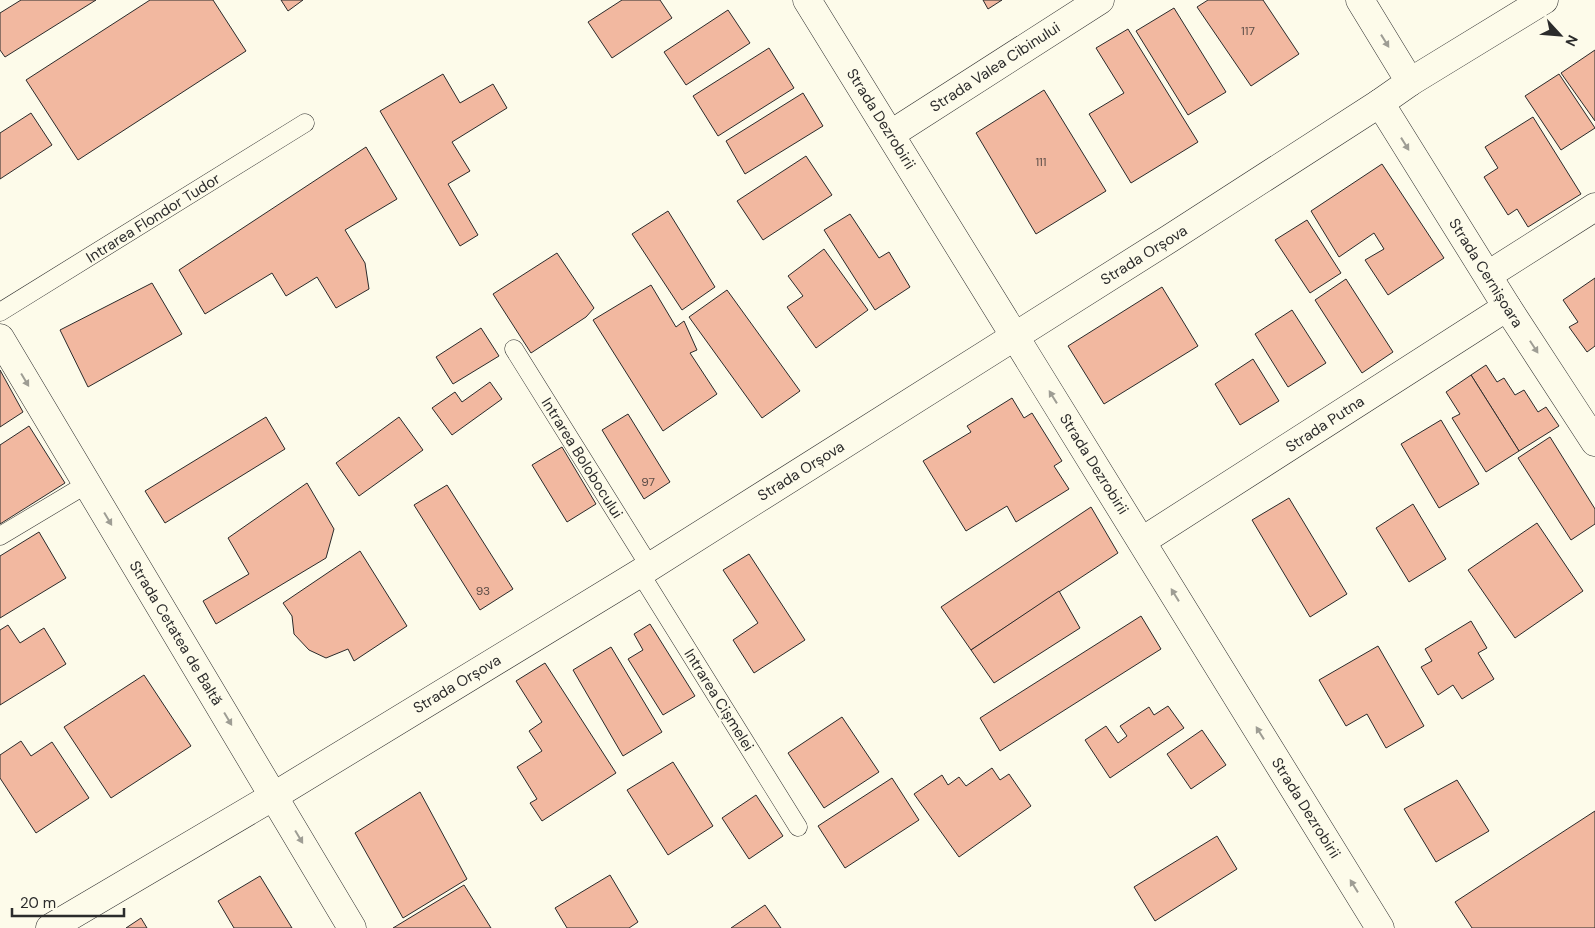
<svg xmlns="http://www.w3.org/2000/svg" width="1595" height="928" font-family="'DM Sans',sans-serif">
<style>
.building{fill:#f2b8a0;stroke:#2b2b2b}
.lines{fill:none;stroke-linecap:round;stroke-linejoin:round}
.service-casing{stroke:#2b2b2b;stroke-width:19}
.minor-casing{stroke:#2b2b2b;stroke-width:29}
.tertiary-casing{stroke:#2b2b2b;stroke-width:29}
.service{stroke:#fdfbea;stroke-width:18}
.minor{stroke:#fdfbea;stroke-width:28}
.tertiary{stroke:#fdfbea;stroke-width:28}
.oneway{fill:#9e9d94}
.labels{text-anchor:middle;stroke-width:4;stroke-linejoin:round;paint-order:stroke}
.number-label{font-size:12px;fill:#5d4e48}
.street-label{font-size:15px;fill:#2b2b2b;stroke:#fdfbea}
</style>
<rect width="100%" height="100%" fill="#fdfbea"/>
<g class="building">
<polygon points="21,0 96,0 5,57 0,50 0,13"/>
<polygon points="150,0 213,0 246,51 78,160 26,80"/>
<polygon points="281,0 303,0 288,11"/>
<polygon points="622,0 660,0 672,18 612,58 588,22"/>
<polygon points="983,0 1002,0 988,9"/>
<polygon points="1208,0 1263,0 1299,54 1251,86 1197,7"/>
<polygon points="1174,8 1226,92 1188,115 1136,31"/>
<polygon points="728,10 750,43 686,85 664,52"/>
<polygon points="1128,29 1198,142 1131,183 1089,114 1124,93 1096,48"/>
<polygon points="769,48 794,88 718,136 693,96"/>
<polygon points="1595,50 1595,121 1561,73"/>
<polygon points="443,74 460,103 493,84 507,108 452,142 470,171 448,184 478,235 460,246 380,111"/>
<polygon points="1559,74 1595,128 1561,150 1525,96"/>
<polygon points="1044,90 1106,191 1036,234 976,133"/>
<polygon points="803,93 823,126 745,174 726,141"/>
<polygon points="31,113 52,145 0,179 0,133"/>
<polygon points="1533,117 1581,194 1528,227 1517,209 1508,215 1484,177 1498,168 1485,147"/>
<polygon points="366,147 397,199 345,230 365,263 369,289 336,308 317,277 286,296 272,273 205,314 179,270"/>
<polygon points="806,156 832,195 763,240 737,201"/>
<polygon points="1382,164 1444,258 1388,295 1365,260 1384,249 1374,233 1339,257 1311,211"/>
<polygon points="668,211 715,287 682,310 632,234"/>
<polygon points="850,214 879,258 889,252 910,287 875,310 824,230"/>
<polygon points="1307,220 1341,273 1310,293 1275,240"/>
<polygon points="824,249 868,310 816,348 787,307 803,296 788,276"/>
<polygon points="557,253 594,308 586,317 531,353 493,294"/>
<polygon points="1595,278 1595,346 1587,352 1569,327 1578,322 1563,300"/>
<polygon points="1346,279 1393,352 1362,373 1315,300"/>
<polygon points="152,283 182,334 88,387 60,330"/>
<polygon points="651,285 676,327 684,321 697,350 690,353 717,394 663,431 593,320"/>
<polygon points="1162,287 1198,346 1104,404 1068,346"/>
<polygon points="727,290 800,391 762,418 689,317"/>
<polygon points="1292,310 1326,363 1288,387 1255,334"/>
<polygon points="481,328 499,356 453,384 436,357"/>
<polygon points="1253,359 1279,401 1240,425 1215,384"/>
<polygon points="1486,365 1497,382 1504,378 1515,395 1524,390 1538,412 1546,407 1559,426 1519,451 1471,375"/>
<polygon points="0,370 23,412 0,427"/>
<polygon points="1471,375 1519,451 1486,472 1452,418 1460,414 1446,392"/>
<polygon points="490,382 502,399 452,435 432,408 455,392 462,402"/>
<polygon points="1012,398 1024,418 1032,413 1062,461 1054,466 1069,489 1016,522 1007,506 966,531 923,461 971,432 967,426"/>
<polygon points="628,414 670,482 644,499 602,430"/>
<polygon points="266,417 285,449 165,523 145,491"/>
<polygon points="399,417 423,450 359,496 336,463"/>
<polygon points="1441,420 1479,484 1439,508 1401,444"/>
<polygon points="29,426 65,483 0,524 0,445"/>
<polygon points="1550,437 1595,509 1595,524 1571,540 1518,458"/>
<polygon points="562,447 596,504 567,522 532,465"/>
<polygon points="307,483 334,529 326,558 216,624 203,601 249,574 228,538"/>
<polygon points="447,485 513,589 480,610 414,505"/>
<polygon points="1289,498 1347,594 1310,617 1252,520"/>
<polygon points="1413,504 1446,559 1409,582 1376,528"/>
<polygon points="1091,507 1118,553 971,650 941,607"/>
<polygon points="1537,523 1583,591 1515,638 1468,570"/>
<polygon points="39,532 66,578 0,618 0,556"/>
<polygon points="360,551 407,626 354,661 348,649 326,658 309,650 294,634 292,616 283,603"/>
<polygon points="749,554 805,640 754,673 733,640 758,623 723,570"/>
<polygon points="1059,591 1080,628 994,683 971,650"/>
<polygon points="1141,616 1161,649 1000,751 980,718"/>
<polygon points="1471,621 1487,648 1478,653 1494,679 1462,699 1453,685 1438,695 1421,667 1432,661 1425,649"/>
<polygon points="650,624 695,696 663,715 628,659 643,650 634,634"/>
<polygon points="8,625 20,643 44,628 66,664 0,705 0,630"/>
<polygon points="1378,646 1424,726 1386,748 1367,714 1346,726 1319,680"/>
<polygon points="611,647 662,732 623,756 573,670"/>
<polygon points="545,663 616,773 542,821 530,803 537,799 517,767 542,751 529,731 542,722 516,681"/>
<polygon points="144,675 191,746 111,798 64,727"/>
<polygon points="1168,706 1184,728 1110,778 1085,740 1106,726 1118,743 1127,736 1120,726 1149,707 1154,715"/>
<polygon points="842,717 879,772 824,808 788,753"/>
<polygon points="1202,730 1226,765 1191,789 1167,754"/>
<polygon points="21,741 31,756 52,742 89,798 36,833 0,778 0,755"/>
<polygon points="673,762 713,826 668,855 627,790"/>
<polygon points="992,768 1000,780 1009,774 1031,806 959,857 914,794 942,775 948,785 959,777 966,786"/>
<polygon points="892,778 919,820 845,868 818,826"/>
<polygon points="1457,780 1489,831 1436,862 1404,809"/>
<polygon points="420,792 467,879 403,918 355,833"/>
<polygon points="756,795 783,836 749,859 722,818"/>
<polygon points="1595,811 1595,928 1472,928 1455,902"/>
<polygon points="1217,836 1237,869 1155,921 1134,887"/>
<polygon points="610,875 638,922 629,928 567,928 555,908"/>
<polygon points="260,876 292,928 234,928 218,901"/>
<polygon points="464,885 491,928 393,928"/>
<polygon points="765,905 781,928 731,928"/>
<polygon points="141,918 147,928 126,928"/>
</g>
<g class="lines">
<g class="service-casing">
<g id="service">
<polyline points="0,312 305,123"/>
<polyline points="514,349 650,567"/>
<polyline points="0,536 87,484"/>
<polyline points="640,573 798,827"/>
</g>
</g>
<g class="minor-casing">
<g id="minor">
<polyline points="1410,82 1544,0"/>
<polyline points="891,134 1100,0"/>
<polyline points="1488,275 1595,207"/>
<polyline points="0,338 352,928"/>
<polyline points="1142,541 1507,307"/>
<polyline points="50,928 274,796 640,573 1169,239 1380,103"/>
</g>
</g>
<g class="tertiary-casing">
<g id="tertiary">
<polyline points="807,0 1380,928"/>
<polyline points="1360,0 1410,82 1380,103 1507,307 1595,442"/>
</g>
</g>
<use href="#service" class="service"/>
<use href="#minor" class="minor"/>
<use href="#tertiary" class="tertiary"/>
</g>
<defs><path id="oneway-solid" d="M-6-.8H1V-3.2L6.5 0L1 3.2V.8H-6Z" transform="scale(1.25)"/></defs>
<g class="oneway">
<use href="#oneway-solid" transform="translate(1385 41) rotate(58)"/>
<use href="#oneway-solid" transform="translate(1405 144) rotate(58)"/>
<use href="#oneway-solid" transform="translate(1534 347) rotate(57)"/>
<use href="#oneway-solid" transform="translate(25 380) rotate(59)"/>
<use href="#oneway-solid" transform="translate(1053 397) rotate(-122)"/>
<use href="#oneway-solid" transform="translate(108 519) rotate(59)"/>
<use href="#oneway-solid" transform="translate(1175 595) rotate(-122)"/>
<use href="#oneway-solid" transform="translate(228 719) rotate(59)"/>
<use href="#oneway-solid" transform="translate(1260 733) rotate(-122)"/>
<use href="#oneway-solid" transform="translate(299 837) rotate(59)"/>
<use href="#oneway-solid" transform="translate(1354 886) rotate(-122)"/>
</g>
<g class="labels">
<g class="number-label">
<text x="1248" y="35">117</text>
<text x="1041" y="166">111</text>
<text x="648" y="486">97</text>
<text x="483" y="595">93</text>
</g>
<g class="street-label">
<text transform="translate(995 67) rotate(-33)" y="5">Strada Valea Cibinului</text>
<text transform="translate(881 119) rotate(58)" y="5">Strada Dezrobirii</text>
<text transform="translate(153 218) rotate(-32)" y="5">Intrarea Flondor Tudor</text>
<text transform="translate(1144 255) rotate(-32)" y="5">Strada Orșova</text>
<text transform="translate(1486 273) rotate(58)" y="5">Strada Cernișoara</text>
<text transform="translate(1325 424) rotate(-33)" y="5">Strada Putna</text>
<text transform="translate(582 458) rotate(58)" y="5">Intrarea Bolobocului</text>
<text transform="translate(1094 464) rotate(58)" y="5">Strada Dezrobirii</text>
<text transform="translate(801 471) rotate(-32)" y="5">Strada Orșova</text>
<text transform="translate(176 633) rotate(59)" y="5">Strada Cetatea de Baltă</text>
<text transform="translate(457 684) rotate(-31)" y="5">Strada Orșova</text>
<text transform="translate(719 700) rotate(58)" y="5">Intrarea Cișmelei</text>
<text transform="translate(1306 808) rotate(58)" y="5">Strada Dezrobirii</text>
</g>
</g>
<g transform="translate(1560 35) rotate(116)" stroke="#fdfbea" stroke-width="4" paint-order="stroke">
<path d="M0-4L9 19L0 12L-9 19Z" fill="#2b2b2b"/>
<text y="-8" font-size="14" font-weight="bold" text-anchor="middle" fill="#2b2b2b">N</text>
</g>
<path d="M12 908v8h112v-8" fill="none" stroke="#2b2b2b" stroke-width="2.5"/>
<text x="20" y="908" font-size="15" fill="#2b2b2b" stroke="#fdfbea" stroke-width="4" paint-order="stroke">20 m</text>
</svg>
